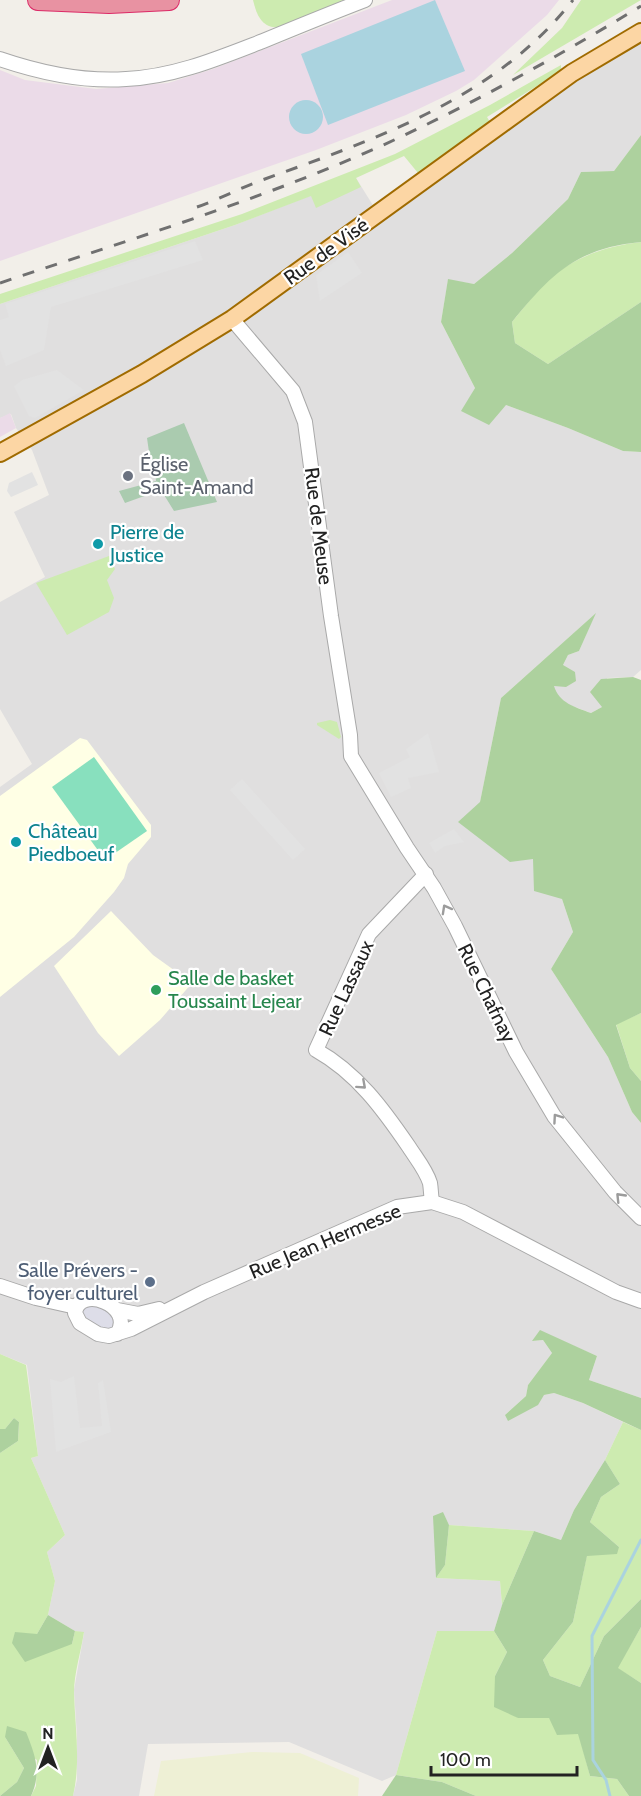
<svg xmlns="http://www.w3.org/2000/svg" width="641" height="1796" font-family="Cabin,sans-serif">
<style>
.residential{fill:#e0dfdf}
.industrial{fill:#ebdbe8}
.education{fill:#ffffe5}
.farmland{fill:#eef0d5}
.grass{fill:#cdebb0}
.forest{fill:#add19e}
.cemetery{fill:#aacbaf}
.pitch{fill:#88e0be}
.parking{fill:#e2e2e2}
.plaza{fill:#dddde8}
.water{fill:#aad3df}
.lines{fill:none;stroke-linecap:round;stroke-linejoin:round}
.stream{stroke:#aad3df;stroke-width:3}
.minor-casing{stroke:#a9a9a9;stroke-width:16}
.major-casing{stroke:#a06b00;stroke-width:20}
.highway-casing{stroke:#dc2a67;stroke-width:22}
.minor{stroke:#fff;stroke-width:14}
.major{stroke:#fcd6a4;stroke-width:16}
.highway{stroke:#e892a2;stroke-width:20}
.rail{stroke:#707070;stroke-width:3;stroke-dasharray:12 12;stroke-linecap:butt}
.oneway{stroke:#9c9c9c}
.worship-dot{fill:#6b7280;stroke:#fff;stroke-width:2}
.culture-dot{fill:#0f9aa8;stroke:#fff;stroke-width:2}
.leisure-dot{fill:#2e9e5b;stroke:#fff;stroke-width:2}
.service-dot{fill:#5c6f8a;stroke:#fff;stroke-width:2}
.labels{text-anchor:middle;stroke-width:4.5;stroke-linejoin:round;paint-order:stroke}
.street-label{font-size:20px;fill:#222;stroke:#fff}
.worship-label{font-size:20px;fill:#5b616d;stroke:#fff;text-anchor:start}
.culture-label{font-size:20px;fill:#0d838f;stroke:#fff;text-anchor:start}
.leisure-label{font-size:20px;fill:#27864d;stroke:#fff;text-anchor:start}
.service-label{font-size:20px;fill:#4e5e75;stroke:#fff;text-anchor:end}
</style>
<rect width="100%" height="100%" fill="#f2efe9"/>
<polygon class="residential" points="641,42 641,135 614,171 581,172 568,199 512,253 474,284 448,280 441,322 475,388 462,411 506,405 568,428 623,451 641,452 641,670 633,677 607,678 602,707 591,713 567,704 556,694 553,685 568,655 579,651 595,614 501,698 480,802 534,859 562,899 573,932 551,969 608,1057 632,1112 641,1123 641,1398 589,1380 597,1356 540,1331 533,1341 543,1340 552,1353 528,1385 526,1396 505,1415 544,1395 554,1393 583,1403 623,1422 605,1460 574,1510 561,1540 534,1531 449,1525 443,1513 436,1578 500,1581 502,1605 494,1631 437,1631 396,1775 382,1781 289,1742 148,1744 139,1796 73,1796 77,1780 77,1736 74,1690 84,1633 75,1631 48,1615 55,1581 47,1552 65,1535 31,1458 38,1456 27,1365 0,1354 0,787 32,764 0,709 0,602 45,577 14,512 49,495 32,450 16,428 11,414 0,418 0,304 235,225 356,178 374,207 526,100"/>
<g class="industrial">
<polygon points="392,0 559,0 547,15 474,80 456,91 406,115 316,150 0,261 0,70 25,80 96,89 168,83 213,69"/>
<polygon points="10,413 16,428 0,437 0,418"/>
</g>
<g class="education">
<polygon points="80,738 87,740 151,825 151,837 128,864 124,878 114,892 74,937 0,997 0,796"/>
<polygon points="111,911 153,955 192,983 160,1020 119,1056 98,1033 54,966"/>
</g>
<polygon class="farmland" points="252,1752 300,1753 359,1778 358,1796 154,1796 161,1761"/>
<g class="grass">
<path d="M253 0H352L283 27C263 30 257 17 253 0Z"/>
<polygon points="581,0 641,0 513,75 562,28"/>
<polygon points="561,65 561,71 487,117 490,122 418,173 404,156 356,178 361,187 316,208 311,196 235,225 0,304 0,294 242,214 395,154 490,105"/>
<path d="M641 242V302L548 364 515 343 512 322C523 309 533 295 545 283 571 258 605 246 641 242Z"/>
<polygon points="109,556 115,569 107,580 114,598 109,612 67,635 36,583"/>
<polygon points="330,720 337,722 341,737 339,739 317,725 317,723"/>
<polygon points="641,1013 641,1081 630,1068 616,1024"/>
<path d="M0 1354 26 1365 38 1456 31 1458 65 1535 47 1552 55 1581 48 1615 37 1634 72 1644 75 1631 84 1632C81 1652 74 1673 74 1693 75 1727 81 1762 73 1796H31L36 1786 37 1760 5 1737 24 1768 17 1782 0 1796V1453L18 1441 19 1422 14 1418 5 1429H0Z"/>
<polygon points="623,1422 641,1430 641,1599 604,1636 580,1687 550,1676 543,1660 573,1622 587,1555 619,1547 590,1522 601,1497 620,1484 605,1460"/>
<polygon points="449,1525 534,1531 502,1605 500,1581 436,1578 445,1565"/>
<polygon points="641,1627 641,1683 617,1668"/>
<polygon points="437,1631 494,1631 507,1652 495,1676 518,1718 549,1718 579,1734 590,1776 617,1779 629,1796 476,1796 442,1782 396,1775"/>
</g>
<g class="forest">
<path d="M641 135V242C577 248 551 274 512 322L515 343 548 364 641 302V452L623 451 568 428 506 405 489 425 461 411 475 388 441 322 448 279 474 284 512 253 568 199 581 172 614 171Z"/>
<path d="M596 613 579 651 568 655 563 665 575 672 576 681 566 687 554 686C559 703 575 707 591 713L602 707 590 692 601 679 633 677 641 680V1013L616 1025 630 1068 641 1081V1123L632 1112 608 1057 551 969 573 932 562 899 534 891 533 859 510 862 458 822 480 802 501 698Z"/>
<polygon points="540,1330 597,1356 589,1380 641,1398 641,1430 583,1403 554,1393 544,1395 538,1405 508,1421 505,1415 526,1396 528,1385 552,1353 543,1340 532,1341"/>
<polygon points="14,1418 19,1422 18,1441 0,1453 0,1429 5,1429"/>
<polygon points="605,1460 620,1484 601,1497 590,1522 619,1547 617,1554 587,1556 573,1622 543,1660 550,1676 580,1687 604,1636 641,1599 641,1627 618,1668 641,1683 641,1796 629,1796 617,1779 590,1776 578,1734 557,1735 549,1718 518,1718 494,1707 495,1676 507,1652 494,1631 502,1605 534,1531 561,1540 574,1510"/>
<polygon points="443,1512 449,1525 445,1565 436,1578 433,1516"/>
<polygon points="48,1615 75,1631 72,1644 25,1662 12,1643 15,1632 37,1634"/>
<path d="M7 1726 26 1732C35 1755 42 1772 31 1796H0L17 1782 24 1768 5 1737Z"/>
<polygon points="396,1775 442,1782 476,1796 382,1796"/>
</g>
<polygon class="cemetery" points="184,423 217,502 174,511 161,490 125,503 119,491 156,481 155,473 152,473 147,438"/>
<polygon class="pitch" points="94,757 147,831 105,860 52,787"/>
<g class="parking">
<polygon points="195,241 203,260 51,307 44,350 6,366 0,350 0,320 9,317 5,304"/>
<polygon points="348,252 362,273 320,301 316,275"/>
<polygon points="57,370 84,390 35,418 29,416 14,386 22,380"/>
<polygon points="32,472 38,485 11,497 7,491 9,483"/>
<polygon points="428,733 439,772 408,778 411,788 391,797 379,773 410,757 406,749"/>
<polygon points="242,779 305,849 293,860 230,790"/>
<polygon points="454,829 464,842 445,846 435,853 429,843"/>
<polygon points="74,1376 80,1428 102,1426 98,1383 103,1380 111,1432 56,1452 50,1379 61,1382"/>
</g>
<polygon class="plaza" points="90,1303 111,1312 118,1323 109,1332 83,1319 79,1311"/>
<g class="water">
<polygon points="435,0 465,71 328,125 301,54"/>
<circle cx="306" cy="117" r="17"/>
</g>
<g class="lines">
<polyline class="stream" points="610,1796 606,1780 593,1760 592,1636 641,1540"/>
<g class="minor-casing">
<g id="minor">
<path d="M0 59C41 73 82 82 126 79 174 77 219 58 263 41 297 27 331 13 365 0"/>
<polyline points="232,319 293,391 305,422 331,616 350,735 351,756 407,848 434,888 455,926 516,1052 554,1116 615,1192 641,1218"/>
<path d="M426 874 369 934 316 1050C357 1073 383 1109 409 1147 416 1158 426 1170 430 1183 431 1189 431 1196 432 1202"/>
<polyline points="0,1286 36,1298 76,1307"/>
<polyline points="117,1310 138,1314 159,1309"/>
<path d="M117 1334C136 1305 78 1284 75 1313L80 1323 98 1334 109 1336 131 1329 204 1292 397 1207 432 1202 463 1212 616 1292 641 1301"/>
</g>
</g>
<g class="major-casing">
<polyline id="major" points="0,453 142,374 232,319 572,73 641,32"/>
</g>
<g class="highway-casing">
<polyline id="highway" points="38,0 109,3 169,0"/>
</g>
<use href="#minor" class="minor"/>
<use href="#major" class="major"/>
<use href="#highway" class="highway"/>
<g class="rail">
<path d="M197 207C220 199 242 187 265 179 378 138 496 98 573 0"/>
<path d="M0 283C128 240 258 201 381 146 471 105 557 57 641 6"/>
</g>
</g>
<defs><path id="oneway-chevron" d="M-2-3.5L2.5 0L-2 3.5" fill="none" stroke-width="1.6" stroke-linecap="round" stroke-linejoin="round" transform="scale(1.5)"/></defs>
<g class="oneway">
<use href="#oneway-chevron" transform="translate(446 909) rotate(-119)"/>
<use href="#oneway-chevron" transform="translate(362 1085) rotate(42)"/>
<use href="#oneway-chevron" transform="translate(557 1118) rotate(-125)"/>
<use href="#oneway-chevron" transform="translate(620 1197) rotate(-134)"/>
</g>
<circle class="worship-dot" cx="128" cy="476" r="6"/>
<g class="culture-dot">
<circle cx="98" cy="544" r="6"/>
<circle cx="16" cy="842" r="6"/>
</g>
<circle class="leisure-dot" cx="156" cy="990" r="6"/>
<circle class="service-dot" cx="150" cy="1282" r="6"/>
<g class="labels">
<g class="street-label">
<text transform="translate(326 251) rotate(-36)" y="7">Rue de Visé</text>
<text transform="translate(319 526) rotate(83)" y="7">Rue de Meuse</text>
<text transform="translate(346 988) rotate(-65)" y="7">Rue Lassaux</text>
<text transform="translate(487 993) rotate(64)" y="7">Rue Chafnay</text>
<text transform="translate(325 1241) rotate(-23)" y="7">Rue Jean Hermesse</text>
</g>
<g class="worship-label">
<text x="140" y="471">Église<tspan x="140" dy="23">Saint-Amand</tspan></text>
</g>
<g class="culture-label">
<text x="110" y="539">Pierre de<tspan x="110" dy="23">Justice</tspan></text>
<text x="28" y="838">Château<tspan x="28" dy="23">Piedboeuf</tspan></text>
</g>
<g class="leisure-label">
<text x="168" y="985">Salle de basket<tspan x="168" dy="23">Toussaint Lejear</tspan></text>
</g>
<g class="service-label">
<text x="138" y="1277">Salle Prévers -<tspan x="138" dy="23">foyer culturel</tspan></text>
</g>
</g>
<g transform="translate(48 1748)" stroke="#ffffff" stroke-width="4.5" paint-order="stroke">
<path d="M0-4.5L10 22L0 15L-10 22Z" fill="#222222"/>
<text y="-9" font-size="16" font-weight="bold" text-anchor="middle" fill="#222222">N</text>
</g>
<path d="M431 1766v9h146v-9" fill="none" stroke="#222222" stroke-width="3"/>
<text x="440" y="1766" font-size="18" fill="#222222" stroke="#ffffff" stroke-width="4.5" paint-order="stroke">100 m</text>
</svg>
